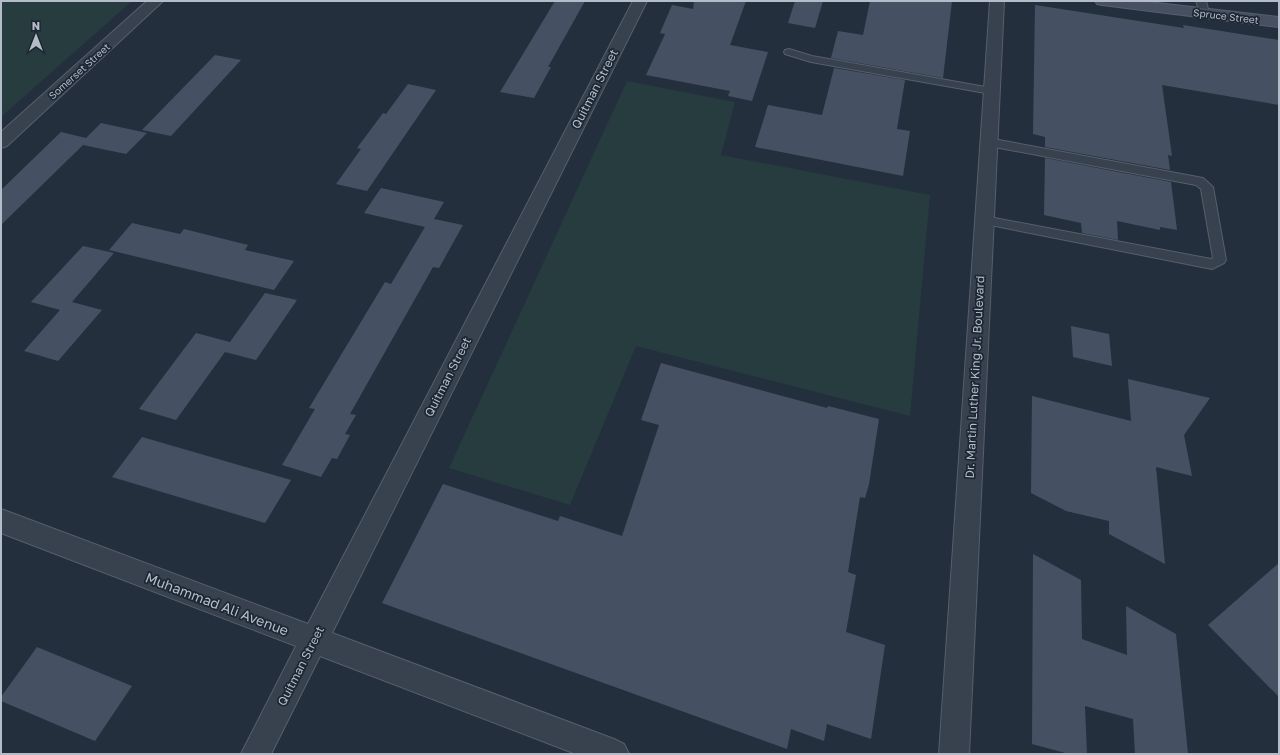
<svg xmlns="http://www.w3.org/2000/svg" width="1280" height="755" font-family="'Golos Text',sans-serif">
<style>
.green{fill:#263c3f}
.building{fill:#455162}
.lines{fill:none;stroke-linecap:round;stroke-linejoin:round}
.service-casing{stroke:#565f6c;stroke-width:2}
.minor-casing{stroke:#565f6c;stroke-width:2}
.tertiary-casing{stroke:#565f6c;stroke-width:2}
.secondary-casing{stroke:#565f6c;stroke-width:2}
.service{fill:#38414e;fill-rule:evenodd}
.minor{fill:#38414e;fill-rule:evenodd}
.tertiary{fill:#38414e;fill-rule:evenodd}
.secondary{fill:#465061;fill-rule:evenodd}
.labels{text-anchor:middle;stroke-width:3.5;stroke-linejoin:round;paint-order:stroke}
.far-street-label{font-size:10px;fill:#b4bcc9;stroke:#1d2633}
.street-label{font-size:12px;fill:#b4bcc9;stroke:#1d2633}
.near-street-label{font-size:14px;fill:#b4bcc9;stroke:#1d2633}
</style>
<rect width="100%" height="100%" fill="#242f3e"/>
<g class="green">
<polygon points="1,1 132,1 1,117"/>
<polygon points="627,81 735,102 721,155 930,195 910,416 636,346 570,505 449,468"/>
</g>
<g class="building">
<polygon points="555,1 585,1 548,67 551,67 534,98 500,92"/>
<polygon points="694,1 746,1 730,45 768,52 752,101 728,96 730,91 646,75 665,34 660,33 672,5 693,9"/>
<polygon points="795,1 823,1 815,28 788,23"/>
<polygon points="870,1 952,1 943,78 831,58 838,31 863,35"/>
<polygon points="1035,5 1184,28 1183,25 1279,40 1279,105 1162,85 1172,156 1168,155 1170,170 1045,147 1045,137 1033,134"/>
<polygon points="215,55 241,60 171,136 142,130"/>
<polygon points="834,68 905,80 897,129 910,131 903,176 755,147 768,105 822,115"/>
<polygon points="408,84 436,90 367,191 336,184 361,149 357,148 383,113 386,114"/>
<polygon points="101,123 147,133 126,154 83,145 1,225 1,190 61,132 86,138"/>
<polygon points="1045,158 1171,182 1177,230 1160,227 1160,230 1117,221 1118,240 1082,233 1081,223 1044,215"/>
<polygon points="381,188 444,202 434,219 463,225 439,268 433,267 350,414 356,415 345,434 350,435 337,459 332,458 321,477 282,465 315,409 309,408 385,282 391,284 425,227 364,213"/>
<polygon points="132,223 180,234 184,229 248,245 245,250 294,261 274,290 109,250"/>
<polygon points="83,246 114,253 72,302 102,310 58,361 24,351 60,310 31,302"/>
<polygon points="265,293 297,300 256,360 225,352 176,420 139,409 196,333 230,342"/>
<polygon points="1071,326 1109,334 1112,366 1073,357"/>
<polygon points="661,363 827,408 828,406 879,419 869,484 865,498 860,497 848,572 856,575 846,632 885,645 871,739 827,724 824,741 791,729 787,749 382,603 443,484 558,521 560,516 622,536 659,425 641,420"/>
<polygon points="1128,379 1210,398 1184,435 1192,476 1156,467 1165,564 1109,534 1109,521 1066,511 1031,493 1032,396 1131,421"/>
<polygon points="142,437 291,480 265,523 112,477"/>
<polygon points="1033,554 1081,580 1082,639 1127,655 1126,606 1176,634 1188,754 1135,754 1133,719 1085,706 1087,754 1069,754 1032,744"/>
<polygon points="1279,563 1279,697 1208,625"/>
<polygon points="37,647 132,686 95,741 1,701 1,697"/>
</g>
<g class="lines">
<g class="service-casing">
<g id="service">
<polygon points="1196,1 1206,1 1209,13 1207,15 1201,15"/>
<polygon points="789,49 812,56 991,88 996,91 991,94 811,62 785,54 784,52 785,50"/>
<polygon points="988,138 1203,178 1213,187 1226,260 1224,263 1212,269 980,223 978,220 980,217 984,216 1211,259 1213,258 1201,189 1196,185 984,145 982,142 984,139"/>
</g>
</g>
<g class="minor-casing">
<g id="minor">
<polygon points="147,1 163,1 7,146 1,148 1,132"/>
<polygon points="633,1 647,1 332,633 614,739 624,744 629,754 576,754 320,656 271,754 241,754 296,646 1,533 1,509 308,624"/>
</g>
</g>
<g class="tertiary-casing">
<polygon id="tertiary" points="990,1 1004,1 969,754 939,754"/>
</g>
<g class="secondary-casing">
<polygon id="secondary" points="1095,1 1140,1 1279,17 1279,27 1102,5 1097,4"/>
</g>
<use href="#service" class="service"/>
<use href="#minor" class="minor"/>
<use href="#tertiary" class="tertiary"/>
<use href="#secondary" class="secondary"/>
</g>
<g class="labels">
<g class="far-street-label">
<text transform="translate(1226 16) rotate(7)" y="4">Spruce Street</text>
<text transform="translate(79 71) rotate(-42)" y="4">Somerset Street</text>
</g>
<g class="street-label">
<text transform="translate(595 89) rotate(-63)" y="4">Quitman Street</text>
<text transform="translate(448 377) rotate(-63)" y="4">Quitman Street</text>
<text transform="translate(975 377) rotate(-87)" y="4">Dr. Martin Luther King Jr. Boulevard</text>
<text transform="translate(301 666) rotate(-63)" y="4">Quitman Street</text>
</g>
<g class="near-street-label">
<text transform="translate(217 604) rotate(21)" y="5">Muhammad Ali Avenue</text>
</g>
</g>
<rect width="1280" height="755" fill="none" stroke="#b4bcc9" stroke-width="4"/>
<g transform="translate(36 36)" stroke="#1d2633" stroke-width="3" paint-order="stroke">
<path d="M0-3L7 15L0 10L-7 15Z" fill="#b4bcc9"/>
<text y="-6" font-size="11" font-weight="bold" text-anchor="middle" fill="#b4bcc9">N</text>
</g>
</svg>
